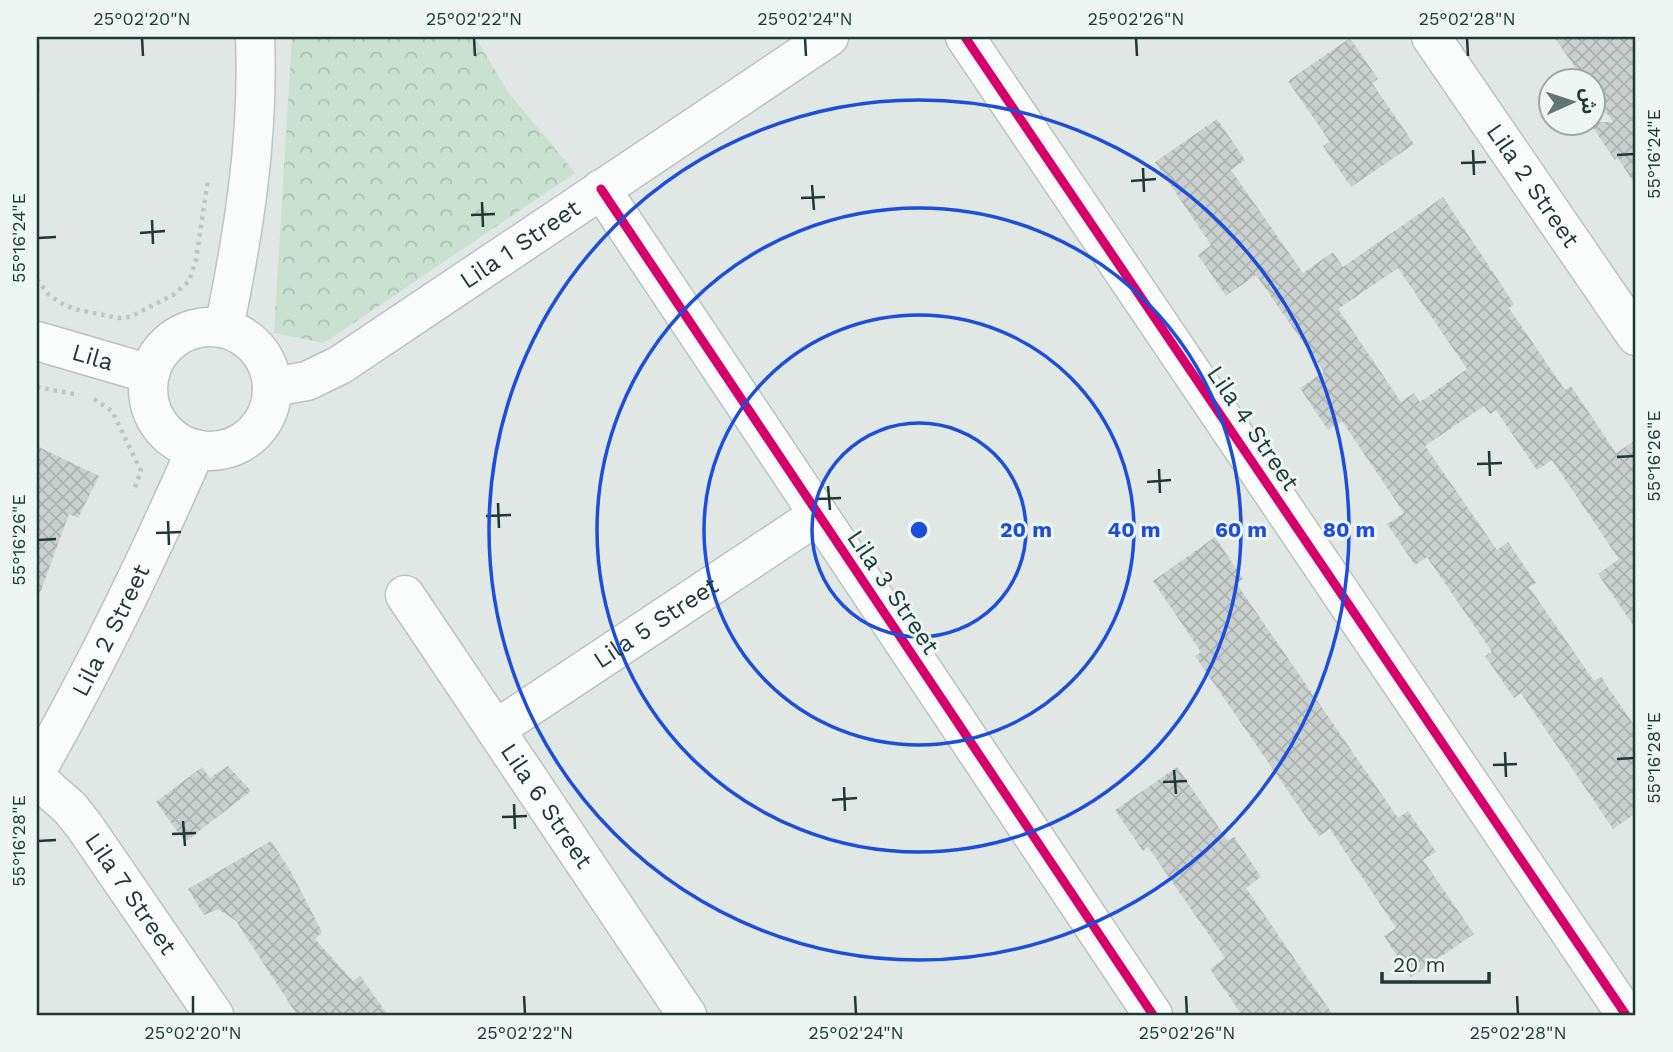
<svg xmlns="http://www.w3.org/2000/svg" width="1673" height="1052" font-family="'Work Sans','Noto Sans Arabic',sans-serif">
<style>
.park{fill:url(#park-crowns)}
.building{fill:url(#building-cross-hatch);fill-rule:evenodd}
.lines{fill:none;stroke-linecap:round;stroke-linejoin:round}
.minor-casing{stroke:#bdc3c1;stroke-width:41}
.path{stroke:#bfc7c6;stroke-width:4.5;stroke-dasharray:3.5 5;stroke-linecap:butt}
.minor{stroke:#fafbfb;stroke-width:38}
.cycleway-casing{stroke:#edf6f2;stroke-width:13}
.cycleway{stroke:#d6006c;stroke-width:9}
.ticks{fill:none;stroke:#1e3934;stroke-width:2.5}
.ring{fill:none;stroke:#1d4ed8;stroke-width:3.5}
.labels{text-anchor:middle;stroke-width:6;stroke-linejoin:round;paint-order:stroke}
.street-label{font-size:24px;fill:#1e3934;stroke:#edf6f2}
.centre{fill:#1d4ed8;stroke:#edf6f2;stroke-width:3.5}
.ring-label{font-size:21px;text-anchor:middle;font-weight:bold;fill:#1d4ed8;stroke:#edf6f2;stroke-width:6;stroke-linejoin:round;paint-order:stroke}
.neatline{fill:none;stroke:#1e3934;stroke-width:2.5}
.ticks-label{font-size:18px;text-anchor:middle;fill:#1e3934}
</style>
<defs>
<pattern id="park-crowns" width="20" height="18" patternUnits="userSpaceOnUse" patternTransform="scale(1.75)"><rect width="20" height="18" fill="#c8e1d1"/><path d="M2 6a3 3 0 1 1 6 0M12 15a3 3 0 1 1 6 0" fill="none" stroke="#abc2b4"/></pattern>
<pattern id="building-cross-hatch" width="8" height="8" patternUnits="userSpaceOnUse" patternTransform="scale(1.75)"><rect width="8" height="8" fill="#cad0ce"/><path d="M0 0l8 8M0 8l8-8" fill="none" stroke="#adb3b2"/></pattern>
</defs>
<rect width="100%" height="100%" fill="#e0e7e4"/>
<polygon class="park" points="292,37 475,37 508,92 575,173 324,343 274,333"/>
<g class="building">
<polygon points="1554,37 1636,37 1636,186 1618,158 1615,160 1589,122 1613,122 1592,93 1592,80 1584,80"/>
<polygon points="1350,38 1378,79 1372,83 1414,144 1351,187 1323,146 1330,142 1288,81"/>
<path d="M1217 119 1245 160 1231 170 1303 273 1333 252 1343 267 1443 197 1514 304 1509 308 1565 390 1571 386 1616 453 1636 440V629L1598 574 1619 559 1552 460 1537 470 1496 410 1490 414 1484 406 1425 446 1497 550 1508 542 1536 583 1529 587 1594 681 1601 677 1636 728V813L1613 829 1521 693 1514 698 1485 656 1492 652 1427 557 1415 565 1387 524 1404 513 1342 421 1328 430 1300 388 1324 372 1256 275 1226 296 1198 255 1211 245 1155 162ZM1398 268 1467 369 1420 402 1414 393 1401 402 1338 309Z"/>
<polygon points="37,446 99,476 78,518 69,514 40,593 37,592"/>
<polygon points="1215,537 1243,579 1236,583 1398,818 1408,811 1436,852 1423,860 1474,934 1411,977 1384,936 1396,928 1330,829 1319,836 1195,656 1201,652 1153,581"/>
<polygon points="228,766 251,791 185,842 156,802 202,767 210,778"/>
<polygon points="1177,767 1228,841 1234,837 1261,877 1246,888 1333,1015 1242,1015 1210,969 1225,958 1148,847 1143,851 1115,810"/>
<polygon points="271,841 291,872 322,932 315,939 353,981 360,976 388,1015 297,1015 236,921 218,909 204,915 188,889"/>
</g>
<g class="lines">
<g class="minor-casing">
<g id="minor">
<polyline points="965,37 1626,1015"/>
<path id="s1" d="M1431 37 1636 336"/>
<polyline points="601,189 1153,1015"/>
<circle cx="210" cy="389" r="62"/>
<path d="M224 328C244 231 259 137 255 37"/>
<path id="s2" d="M37 341 150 374"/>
<path id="s3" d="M272 387 307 381 340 365 829 37"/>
<path id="s4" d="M405 595 687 1015"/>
<path id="s5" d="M496 729 818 515"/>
<path id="s6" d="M37 770C96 666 148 559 196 449"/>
<path id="s7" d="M37 779 70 808 85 827 214 1015"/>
</g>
</g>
<g class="path">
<polyline points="37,45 37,92"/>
<polyline points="37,279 49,295 61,303 74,309 118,318 130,317 173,295 189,281 196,260 208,179"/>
<polyline points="37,387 79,395"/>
<polyline points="94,399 112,411 141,471 133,492"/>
</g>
<use href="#minor" class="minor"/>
<g class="cycleway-casing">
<g id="cycleway">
<polyline points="965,37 1626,1015"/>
<polyline points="601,189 1153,1015"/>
</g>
</g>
<use href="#cycleway" class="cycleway"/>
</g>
<path class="ticks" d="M142 38 143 56M474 38 475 56M805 38 806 56M1136 38 1137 56M1467 38 1468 56M1473 150 1474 175M1617 155 1634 154M1461 163 1486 162M1143 168 1144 192M1131 181 1156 179M812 185 814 210M801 198 825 197M482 202 483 227M471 215 495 214M152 220 153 244M140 233 165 231M38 238 56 237M1489 451 1490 476M1617 457 1634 456M1477 464 1502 463M1159 469 1160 493M1147 482 1171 480M828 486 830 510M817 499 841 498M498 503 499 528M486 516 511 515M168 521 169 545M156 533 181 532M38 540 56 539M1505 752 1506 777M1617 759 1634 758M1493 765 1517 764M1174 770 1176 794M1163 782 1187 781M844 787 845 811M832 800 857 798M514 804 515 829M502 817 527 816M183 821 185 846M172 834 196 833M38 841 56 840M193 996V1014M524 996 525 1014M855 996 856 1014M1186 996 1187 1014M1517 996 1518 1014"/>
<g class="ring">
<circle cx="919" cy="530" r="107"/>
<circle cx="919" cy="530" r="215"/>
<circle cx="919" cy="530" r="322"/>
<circle cx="919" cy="530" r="430"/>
</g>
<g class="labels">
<g class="street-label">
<text dy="8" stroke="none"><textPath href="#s1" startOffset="180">Lila 2 Street</textPath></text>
<text dy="8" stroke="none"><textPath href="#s3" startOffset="289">Lila 1 Street</textPath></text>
<text dy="8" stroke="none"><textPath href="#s2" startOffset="58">Lila</textPath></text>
<text transform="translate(1253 428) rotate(56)" y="8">Lila 4 Street</text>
<text transform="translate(893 592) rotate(56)" y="8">Lila 3 Street</text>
<text dy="8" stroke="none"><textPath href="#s5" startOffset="192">Lila 5 Street</textPath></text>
<text dy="8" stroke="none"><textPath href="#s6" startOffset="158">Lila 2 Street</textPath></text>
<text dy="8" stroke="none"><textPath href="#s4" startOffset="254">Lila 6 Street</textPath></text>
<text dy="8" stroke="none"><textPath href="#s7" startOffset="149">Lila 7 Street</textPath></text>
</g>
</g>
<circle cx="919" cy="530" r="10" class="centre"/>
<g class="ring-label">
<text x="1026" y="537">20 m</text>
<text x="1134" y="537">40 m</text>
<text x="1241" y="537">60 m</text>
<text x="1349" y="537">80 m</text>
</g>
<rect width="1673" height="1052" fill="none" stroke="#edf6f2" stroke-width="77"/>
<g transform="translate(1572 102) rotate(87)"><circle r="33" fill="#edf6f2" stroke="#9aaaa6" stroke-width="2"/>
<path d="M0-5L12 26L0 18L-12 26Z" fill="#627672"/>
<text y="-10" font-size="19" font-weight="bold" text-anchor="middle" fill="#1e3934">ش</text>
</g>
<path d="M1382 972v10h107v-10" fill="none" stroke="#1e3934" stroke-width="3.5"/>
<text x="1393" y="972" font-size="21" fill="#1e3934" stroke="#edf6f2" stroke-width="5" paint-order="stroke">20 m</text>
<rect x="38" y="38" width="1596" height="976" class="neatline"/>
<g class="ticks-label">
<text x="142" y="25">25°02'20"N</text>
<text x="474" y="25">25°02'22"N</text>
<text x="805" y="25">25°02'24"N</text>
<text x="1136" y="25">25°02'26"N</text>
<text x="1467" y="25">25°02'28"N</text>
<text transform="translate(1654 154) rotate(-90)" y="6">55°16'24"E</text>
<text transform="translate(19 238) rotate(-90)" y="6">55°16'24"E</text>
<text transform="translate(1654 456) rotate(-90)" y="6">55°16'26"E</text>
<text transform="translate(19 540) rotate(-90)" y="6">55°16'26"E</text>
<text transform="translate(1654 758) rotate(-90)" y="6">55°16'28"E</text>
<text transform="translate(19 841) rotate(-90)" y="6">55°16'28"E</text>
<text x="193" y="1039">25°02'20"N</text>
<text x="525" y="1039">25°02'22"N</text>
<text x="856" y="1039">25°02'24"N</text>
<text x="1187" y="1039">25°02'26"N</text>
<text x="1518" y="1039">25°02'28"N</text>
</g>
</svg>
